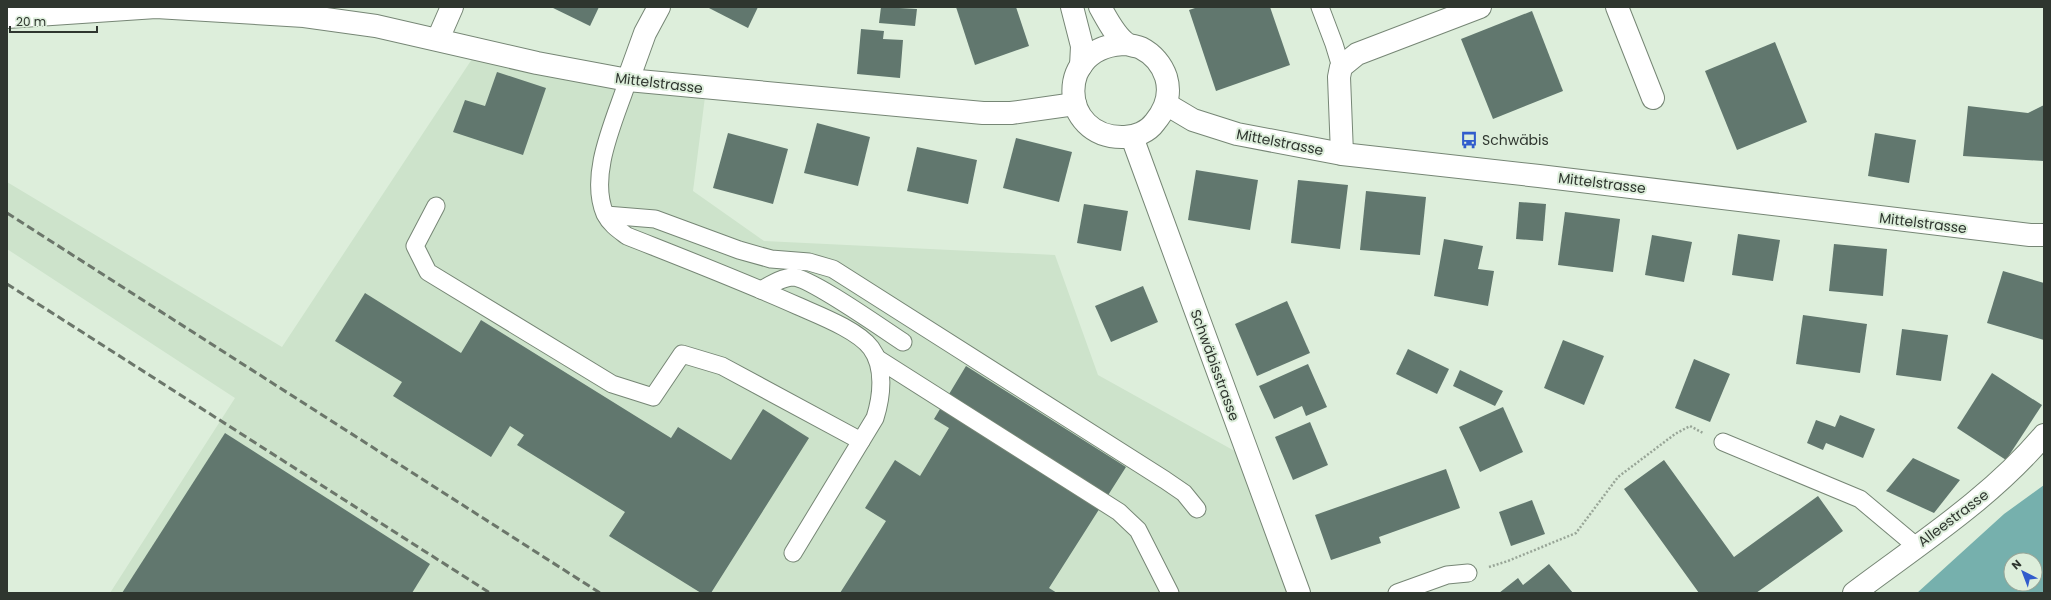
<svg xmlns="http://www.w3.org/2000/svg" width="2051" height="600" font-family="Poppins,sans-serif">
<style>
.built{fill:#cde3cb}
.water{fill:#76b0ad;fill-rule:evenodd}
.building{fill:#61776e}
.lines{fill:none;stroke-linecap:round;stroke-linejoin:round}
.lane-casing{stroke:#768675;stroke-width:19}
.street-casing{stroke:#768675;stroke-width:24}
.path{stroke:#98a597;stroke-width:2.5;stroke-dasharray:2 2;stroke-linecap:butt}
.lane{stroke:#fff;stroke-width:17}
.street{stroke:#fff;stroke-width:22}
.rail{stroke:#6b766a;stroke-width:3;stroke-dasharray:8 4;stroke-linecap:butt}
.labels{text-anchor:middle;stroke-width:4;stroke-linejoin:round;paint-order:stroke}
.street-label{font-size:14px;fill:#2f362f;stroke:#ddeedb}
.poi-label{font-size:14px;fill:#2f362f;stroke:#ddeedb;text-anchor:start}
</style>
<rect width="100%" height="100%" fill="#ddeedb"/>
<polygon class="built" points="472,59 706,89 693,191 764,241 1055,255 1098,375 1249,459 1299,593 110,593 235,398 7,249 7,182 282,347"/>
<path class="water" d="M2044 485V593H1917L2004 514ZM2011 560H2035V584H2011Z"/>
<g class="building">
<polygon points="551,7 599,7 590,26"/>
<polygon points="707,7 758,7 748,28"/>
<polygon points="881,7 917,9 915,26 879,23"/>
<polygon points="956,7 1016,7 1029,46 975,65"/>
<polygon points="1198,7 1270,7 1290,65 1216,91 1189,10"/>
<polygon points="1532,11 1563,91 1493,119 1461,39"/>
<polygon points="861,29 884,31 883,39 903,40 900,78 857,74"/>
<polygon points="1775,42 1807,122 1737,150 1705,71"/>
<polygon points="497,72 546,88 523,155 453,132 465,100 485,106"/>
<polygon points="2044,105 2044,161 1963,156 1968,106 2028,113"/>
<polygon points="817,123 870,137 858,186 804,173"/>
<polygon points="728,133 788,149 773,204 713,188"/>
<polygon points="1875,133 1916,140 1909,183 1868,176"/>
<polygon points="1016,138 1072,152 1059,202 1003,188"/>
<polygon points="917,147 977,160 968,204 907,191"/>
<polygon points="1196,170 1258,180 1250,230 1188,220"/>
<polygon points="1298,180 1348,185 1340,249 1291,243"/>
<polygon points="1366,191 1426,197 1420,255 1360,250"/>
<polygon points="1519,202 1546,204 1543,241 1516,239"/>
<polygon points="1084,204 1128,211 1121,251 1077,243"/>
<polygon points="1565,212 1620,219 1613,272 1558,265"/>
<polygon points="1738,234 1780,240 1773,281 1732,275"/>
<polygon points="1652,235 1692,242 1684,282 1645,275"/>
<polygon points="1444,239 1483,246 1478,269 1494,271 1488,306 1434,296"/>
<polygon points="1834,244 1887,249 1883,296 1829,291"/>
<polygon points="2003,271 2044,283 2044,340 1987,323"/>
<polygon points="1143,286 1158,322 1111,342 1095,306"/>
<polygon points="365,293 461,353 481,320 671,438 678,427 731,460 763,409 809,438 711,593 701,593 609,536 625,512 517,445 524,435 510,426 491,457 393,396 402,382 335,341"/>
<polygon points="1287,301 1310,353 1257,376 1235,324"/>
<polygon points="1803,315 1867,324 1860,373 1796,364"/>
<polygon points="1902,329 1948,335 1941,381 1896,375"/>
<polygon points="1563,340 1604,356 1584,405 1544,388"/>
<polygon points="1408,349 1449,369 1437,394 1396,374"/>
<polygon points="1694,359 1730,374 1710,422 1675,408"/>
<polygon points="1308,364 1327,407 1306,416 1302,406 1274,419 1259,386"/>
<polygon points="966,366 1126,467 1049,588 1057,593 840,593 886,521 865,508 895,460 920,476 949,428 934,419"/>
<polygon points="1460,370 1503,391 1495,406 1453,386"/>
<polygon points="1992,373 2042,405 2006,460 1957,428"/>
<polygon points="1503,407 1523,452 1480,472 1459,427"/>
<polygon points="1840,415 1875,429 1863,458 1826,443 1823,450 1807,443 1816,420 1835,427"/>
<polygon points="1310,422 1328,465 1293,480 1275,437"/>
<polygon points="225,433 430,564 412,593 122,593"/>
<polygon points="1913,458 1960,480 1934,513 1886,491"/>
<polygon points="1664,460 1734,557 1818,496 1843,531 1756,593 1699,593 1624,489"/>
<polygon points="1446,469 1460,508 1379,537 1381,543 1331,560 1315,515"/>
<polygon points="1532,500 1545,534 1511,546 1499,512"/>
<polygon points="1549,564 1573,593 1499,593 1518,578 1523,585"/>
</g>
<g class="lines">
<g class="lane-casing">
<g id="lane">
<polyline points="1320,7 1334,44 1341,67"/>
<path d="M628 80C615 120 588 174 605 214 610 224 619 230 627 236 685 259 742 281 798 306 818 315 858 330 871 348 885 367 882 396 875 418L793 553"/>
<polyline points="436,206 415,246 428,272 612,384 653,397 682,354 722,366 861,441"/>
<polyline points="606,215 655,219 739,250 771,259 809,262 833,269 1165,480 1184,493 1197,509"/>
<path d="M761 290C770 285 783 277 793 277 811 278 883 329 903 342"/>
<polyline points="878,359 1119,512 1138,530 1170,593"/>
<polyline points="1723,442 1860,499 1916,546"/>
<polyline points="1397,593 1447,575 1468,573"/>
</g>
</g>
<g class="street-casing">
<g id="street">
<polyline points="1072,7 1082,46 1081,66"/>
<path d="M1100 7C1107 19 1115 36 1127 44 1131 46 1137 46 1141 48 1153 54 1162 65 1166 77 1171 94 1166 109 1155 122 1148 132 1135 137 1124 137 1058 139 1054 44 1127 44"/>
<polyline points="1617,7 1653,98"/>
<polyline points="7,17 156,7 304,16 376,26 537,63 628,80 983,113 1011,113 1075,104"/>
<polyline points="438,39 452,7"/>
<polyline points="628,80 645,33 659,7"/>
<polyline points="1166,104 1193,120 1237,134 1342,154 1539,176 2030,235 2044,235"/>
<polyline points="1132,137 1299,593"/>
<polyline points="1342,154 1339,77 1341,67 1357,54 1480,7"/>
<path d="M1854 593C1919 544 1991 498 2044 435"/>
</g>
</g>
<polyline class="path" points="1489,567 1508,561 1576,533 1618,477 1675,434 1690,426 1703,433"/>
<use href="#lane" class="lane"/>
<use href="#street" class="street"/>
<g class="rail">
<polyline points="7,213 600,593"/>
<polyline points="7,284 490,593"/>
</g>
</g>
<defs>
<g id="bus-bare" transform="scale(1.38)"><path d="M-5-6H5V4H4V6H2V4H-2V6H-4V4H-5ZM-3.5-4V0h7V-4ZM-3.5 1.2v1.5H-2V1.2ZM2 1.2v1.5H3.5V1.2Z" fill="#315ccc" stroke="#ddeedb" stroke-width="2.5" paint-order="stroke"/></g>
</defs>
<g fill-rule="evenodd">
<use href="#bus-bare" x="1469" y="140"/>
</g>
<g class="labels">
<g class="street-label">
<text transform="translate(659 83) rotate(7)" y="5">Mittelstrasse</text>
<text transform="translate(1280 142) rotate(11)" y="5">Mittelstrasse</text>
<text transform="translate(1602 183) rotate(7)" y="5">Mittelstrasse</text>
<text transform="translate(1923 223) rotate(7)" y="5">Mittelstrasse</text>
<text transform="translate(1215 365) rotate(70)" y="5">Schwäbisstrasse</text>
<text transform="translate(1953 518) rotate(-37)" y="5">Alleestrasse</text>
</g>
<g class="poi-label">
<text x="1482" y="145">Schwäbis</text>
</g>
</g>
<rect width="2051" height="600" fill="none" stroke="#2f362f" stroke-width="16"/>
<g transform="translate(2023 572) rotate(318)"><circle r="19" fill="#ddeedb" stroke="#97a496"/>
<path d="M0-3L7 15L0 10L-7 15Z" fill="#315ccc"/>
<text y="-6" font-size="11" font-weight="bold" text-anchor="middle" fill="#2f362f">N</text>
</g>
<path d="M10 26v6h87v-6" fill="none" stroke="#2f362f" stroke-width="2"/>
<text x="16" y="26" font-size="12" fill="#2f362f" stroke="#ddeedb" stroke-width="3" paint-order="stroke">20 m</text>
</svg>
